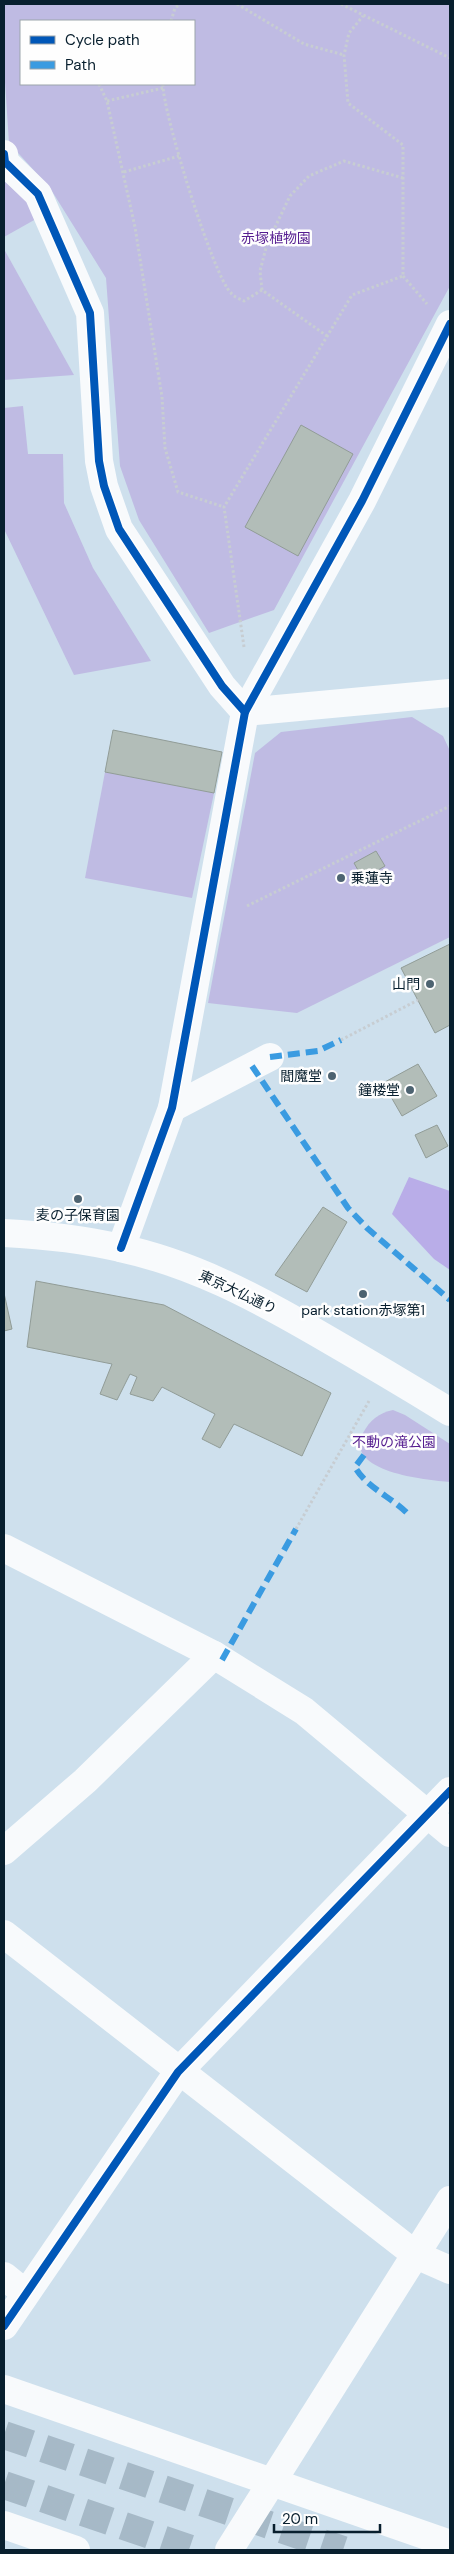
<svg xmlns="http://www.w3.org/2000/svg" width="454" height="2554" font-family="'DM Sans','Noto Sans JP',sans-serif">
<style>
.green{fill:#bfbbe3;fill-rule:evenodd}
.forest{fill:#b9ade8}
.building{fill:#b2bdb8;stroke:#919c97}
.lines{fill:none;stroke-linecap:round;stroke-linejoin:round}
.highway-tunnel{stroke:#a6b9c7;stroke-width:28;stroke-dasharray:28 14;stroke-linecap:butt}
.path{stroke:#c7cdd2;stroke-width:3;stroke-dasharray:2.5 2.5;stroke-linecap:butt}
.minor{stroke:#f8fafc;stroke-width:28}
.quiet{stroke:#3a9be1;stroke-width:6;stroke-dasharray:12 6;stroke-linecap:butt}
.cycleway-casing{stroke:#fefefe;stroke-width:11}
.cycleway{stroke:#0057b8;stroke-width:8}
.poi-dot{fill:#4d6371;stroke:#fefefe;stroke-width:2}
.labels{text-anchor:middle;stroke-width:5;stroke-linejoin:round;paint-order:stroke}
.park-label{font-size:14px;fill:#551d90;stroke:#fefefe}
.poi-label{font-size:14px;fill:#081f2e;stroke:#fefefe;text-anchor:end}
.street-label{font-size:14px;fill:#081f2e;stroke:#fefefe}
</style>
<rect width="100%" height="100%" fill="#cee0ed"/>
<g class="green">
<path d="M4 4H450V286L274 610 209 633 139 520 120 466 106 278 50 188 9 143 4 67ZM21 21H194V84H21Z"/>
<polygon points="4,181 29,203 36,219 4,237"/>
<polygon points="4,249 74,375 4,380"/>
<polygon points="23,406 28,454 63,454 64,503 93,568 151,661 74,675 4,529 4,408"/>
<polygon points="412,717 443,736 450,751 450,937 297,1013 208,1003 255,753 281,732"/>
<polygon points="105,772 214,793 192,898 85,878"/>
<path d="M393 1410 405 1415 450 1444V1482C426 1480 343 1472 363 1433 370 1420 379 1413 393 1410Z"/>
</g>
<polygon class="forest" points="409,1177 450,1191 450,1270 434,1259 392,1214"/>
<g class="building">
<polygon points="301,425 353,454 298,556 245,527"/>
<polygon points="113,730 222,752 214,793 105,772"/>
<polygon points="376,851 385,866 363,879 354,863"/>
<polygon points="450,944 450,1025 435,1033 401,968"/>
<polygon points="418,1064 437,1096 402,1116 383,1083"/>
<polygon points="437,1125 448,1146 426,1158 415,1135"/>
<polygon points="323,1207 347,1222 307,1292 275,1275"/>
<polygon points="36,1281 164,1305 331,1393 302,1456 234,1424 220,1448 202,1439 215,1414 162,1387 153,1401 130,1394 137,1377 130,1374 117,1400 100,1394 112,1364 27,1347"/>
<polygon points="4,1293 12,1329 4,1331"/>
</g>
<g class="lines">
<g class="highway-tunnel">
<polyline points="4,2435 343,2550"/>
<polyline points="4,2485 194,2550"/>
</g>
<g class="path">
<polyline points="237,4 304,44 344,55"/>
<polyline points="341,4 450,58"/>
<polyline points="171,21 175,8 180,4"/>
<polyline points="99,84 107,101 135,227 162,397 165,448 178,492 224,507"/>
<path d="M163 84C162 110 213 276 231 293 234 297 240 299 244 301L262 290 327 336"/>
<polyline points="107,101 163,88"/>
<polyline points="124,172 179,156"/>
<polyline points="403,276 427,304"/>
<polyline points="262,290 260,271 267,244 290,196 309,176 344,161 403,178"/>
<polyline points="244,647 224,507 352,295 403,276 403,145 348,103 344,55 349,33 363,16"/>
<polyline points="247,906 450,806"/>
<polyline points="341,1040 418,1000"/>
<polyline points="296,1529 369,1401"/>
</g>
<g class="minor">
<polyline points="4,154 5,162 38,194 90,313 99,461 104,486 119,529 222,686 245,712"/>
<polyline points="245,712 450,693"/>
<polyline points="172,1108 270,1057"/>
<path d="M4 1233C43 1235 82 1239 120 1248 191 1263 255 1297 317 1333 362 1359 406 1385 450 1412"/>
<polyline points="121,1248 172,1108 245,712 362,501 450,324"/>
<polyline points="4,1548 214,1655 304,1711 450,1833"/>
<polyline points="4,1851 85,1781 214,1655"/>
<polyline points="4,1934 416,2255 450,2270"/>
<polyline points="4,2276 25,2293"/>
<polyline points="4,2326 178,2072 450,1791"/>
<polyline points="4,2389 450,2544"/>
<polyline points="4,2525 76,2550"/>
<polyline points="229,2550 450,2200"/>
</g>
<g class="quiet">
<polyline points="270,1057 318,1051 341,1040"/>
<polyline points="252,1066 348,1208 367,1228 450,1300"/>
<path d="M364 1455 355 1467C366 1487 391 1497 407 1513"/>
<polyline points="222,1660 296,1529"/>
</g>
<g class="cycleway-casing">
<g id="cycleway">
<polyline points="4,154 5,162 38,194 90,313 99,461 104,486 119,529 222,686 245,712"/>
<polyline points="121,1248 172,1108 245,712 362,501 450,324"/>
<polyline points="4,2326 178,2072 450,1791"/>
</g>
</g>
<use href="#cycleway" class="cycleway"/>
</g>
<g class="poi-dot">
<circle cx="341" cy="878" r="5"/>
<circle cx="430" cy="984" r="5"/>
<circle cx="332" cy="1076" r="5"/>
<circle cx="410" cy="1090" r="5"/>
<circle cx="78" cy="1199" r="5"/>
<circle cx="363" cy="1294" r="5"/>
</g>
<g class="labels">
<g class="park-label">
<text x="276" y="243">赤塚植物園</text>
<text x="394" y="1447">不動の滝公園</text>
</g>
<g class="poi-label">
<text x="351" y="883" text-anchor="start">乗蓮寺</text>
<text x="420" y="989">山門</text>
<text x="322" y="1081">閻魔堂</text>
<text x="400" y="1095">鐘楼堂</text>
<text x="78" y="1220" text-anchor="middle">麦の子保育園</text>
<text x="363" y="1315" text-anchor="middle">park station赤塚第1</text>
</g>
<g class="street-label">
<text transform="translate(238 1292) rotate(25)" y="5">東京大仏通り</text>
</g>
</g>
<rect width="454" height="2554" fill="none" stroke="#081f2e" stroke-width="10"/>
<rect x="20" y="20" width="175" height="65" fill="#fefefe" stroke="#9ca5ab"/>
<rect x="30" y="36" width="25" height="8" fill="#0057b8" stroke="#9ca5ab"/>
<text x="65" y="45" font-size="15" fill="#081f2e">Cycle path</text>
<rect x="30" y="61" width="25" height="8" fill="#3a9be1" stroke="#9ca5ab"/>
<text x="65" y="70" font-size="15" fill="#081f2e">Path</text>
<path d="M274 2524v8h106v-8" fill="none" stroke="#081f2e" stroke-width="2.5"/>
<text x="282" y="2524" font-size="15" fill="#081f2e" stroke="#fefefe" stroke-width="4" paint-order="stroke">20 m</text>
</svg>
